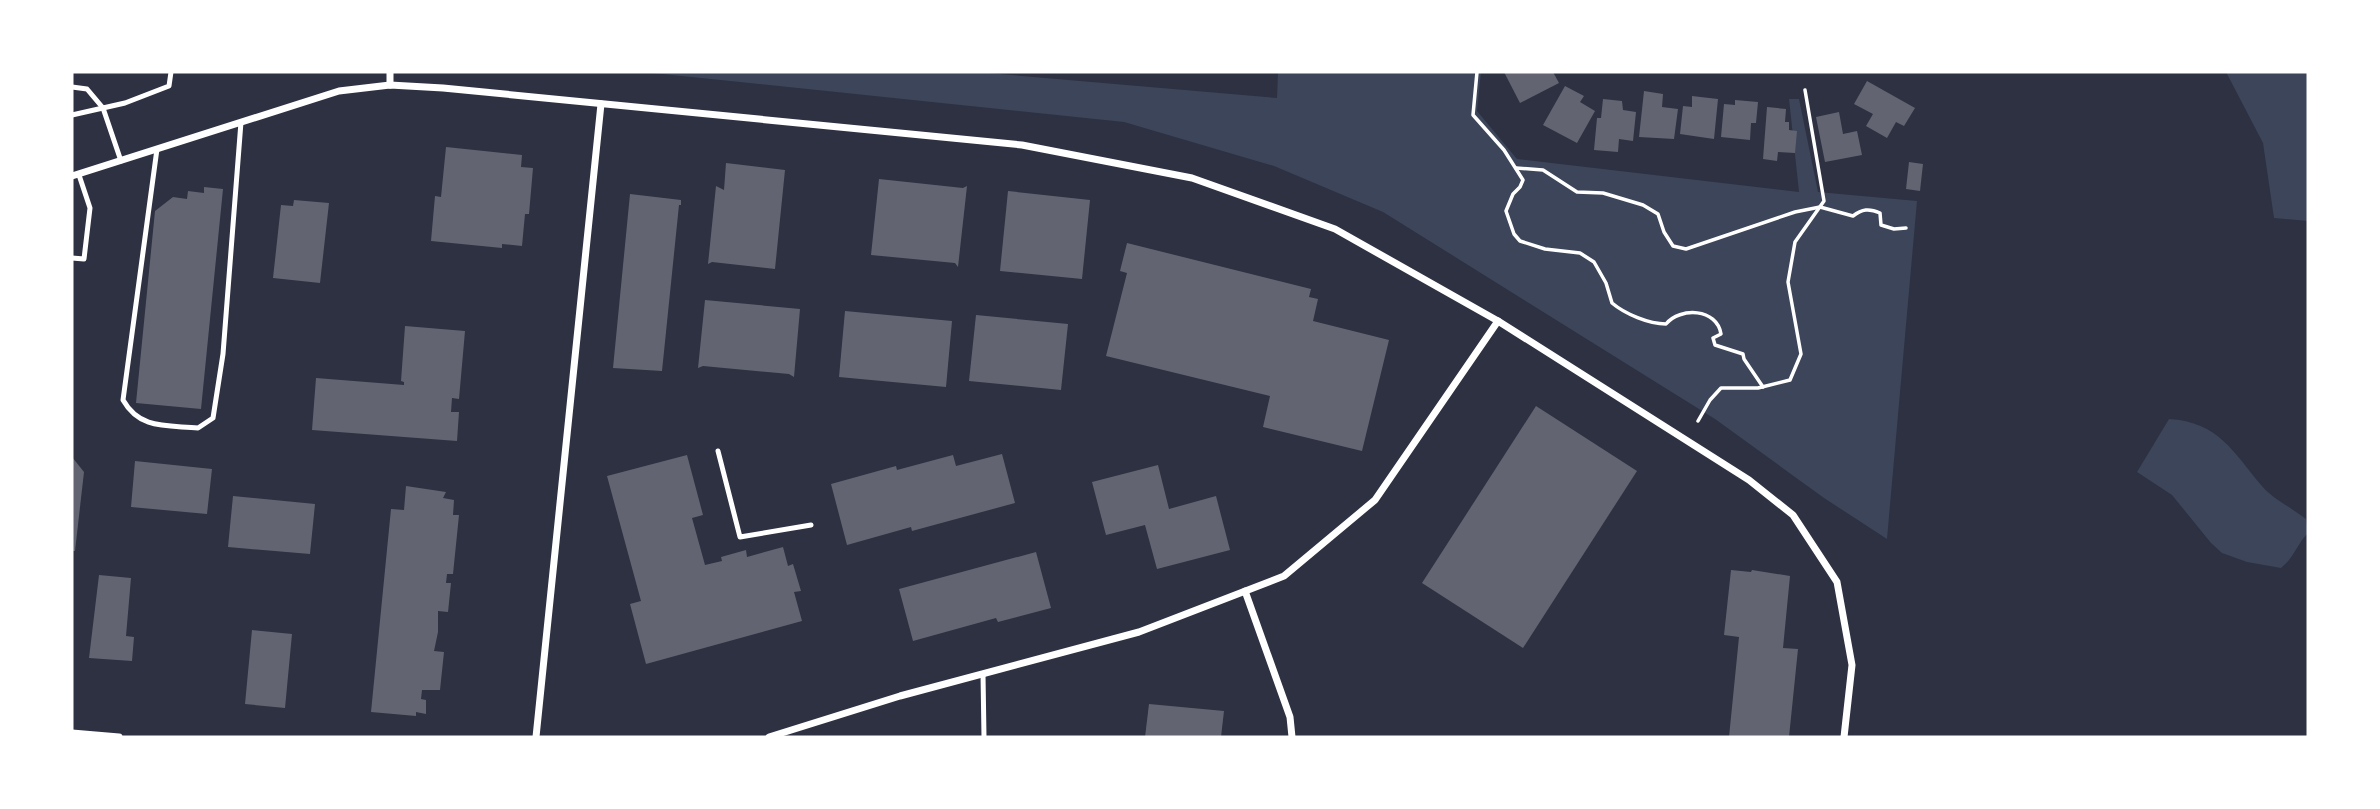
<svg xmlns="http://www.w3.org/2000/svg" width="2380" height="809" font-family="Inter,sans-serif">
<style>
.green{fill:#3c4559}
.building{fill:#626471}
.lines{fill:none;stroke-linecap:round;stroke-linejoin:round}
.path{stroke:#fff;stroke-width:3.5}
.service{stroke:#fff;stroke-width:5}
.minor{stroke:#fff;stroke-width:7}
</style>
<rect width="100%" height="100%" fill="#2d3142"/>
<g class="green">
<polygon points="643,72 977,72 1277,98 1278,72 1481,72 1477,111 1517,159 1799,192 1789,99 1799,99 1818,192 1917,201 1887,539 1824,498 1715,419 1383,212 1274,166 1124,122"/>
<polygon points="2226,72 2308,72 2308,221 2274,218 2263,143"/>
<path d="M2169 419C2219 422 2233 452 2262 486 2273 499 2292 508 2306 519L2308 533C2296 545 2295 557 2281 568L2247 562 2222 553 2211 543 2172 495 2137 472Z"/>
</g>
<g class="building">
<polygon points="1504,72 1553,72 1559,83 1520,103"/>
<polygon points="1867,81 1915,108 1904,126 1896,122 1887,138 1866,126 1873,114 1854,104"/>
<polygon points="1565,86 1584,96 1580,102 1595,111 1577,143 1543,125"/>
<polygon points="1644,91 1663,94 1662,107 1678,109 1674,139 1639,137"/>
<polygon points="1692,96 1718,99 1714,139 1680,134 1683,106 1692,107"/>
<polygon points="1603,99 1622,101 1623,110 1636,112 1633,141 1619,139 1618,152 1594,150 1597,118 1601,118"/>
<polygon points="1735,100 1758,102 1756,123 1751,123 1750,140 1721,137 1724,104 1735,105"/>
<polygon points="1767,107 1786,109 1785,122 1789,122 1789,130 1797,131 1795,153 1778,152 1777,161 1763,159"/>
<polygon points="1839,112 1843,134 1857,131 1862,155 1825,162 1816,117"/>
<polygon points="446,147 522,155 521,167 533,168 529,214 525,214 522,246 502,244 502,248 431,241 435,196 441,197"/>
<polygon points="1909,162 1923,164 1920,191 1906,189"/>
<polygon points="726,163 785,170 775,269 712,262 708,264 716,186 724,190"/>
<polygon points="879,179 963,188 967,186 958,267 955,263 871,255"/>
<polygon points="204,187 223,189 201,409 136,403 155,211 173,197 187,199 188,191 204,193"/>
<polygon points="1008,191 1090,200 1082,279 1000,271"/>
<polygon points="630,194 681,200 681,205 679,205 662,371 613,368"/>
<polygon points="294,200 329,203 320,283 273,278 281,205 293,206"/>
<polygon points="1127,243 1311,289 1309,297 1318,299 1313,321 1389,340 1362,451 1263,427 1270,396 1106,356 1127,273 1120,271"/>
<polygon points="705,300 800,309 794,377 789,374 703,366 698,368"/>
<polygon points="845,311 952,321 946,387 839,377"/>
<polygon points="976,315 1068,324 1061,390 969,381"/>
<polygon points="405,326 465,331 459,399 452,398 451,412 459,412 457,441 312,430 316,378 404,385 404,382 401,381"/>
<polygon points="1536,406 1637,471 1523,648 1422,583"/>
<polygon points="1002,454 1015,503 912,531 911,527 847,545 831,484 896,466 897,470 953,455 956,466"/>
<polygon points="687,455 703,515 692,518 705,565 722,561 721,557 746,550 747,557 783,547 788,566 793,564 801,591 794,592 802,621 646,664 630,604 641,601 607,476"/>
<polygon points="72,457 84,472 75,551 72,551"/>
<polygon points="135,461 212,469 207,514 131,507"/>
<polygon points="1158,465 1169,509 1216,496 1230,550 1157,569 1145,525 1106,535 1092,482"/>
<polygon points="406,486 446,492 443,498 454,500 453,515 459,515 453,574 447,574 446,583 451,583 448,612 438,611 438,632 434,651 444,652 440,690 422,690 421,699 426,700 426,714 416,712 416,716 371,712 391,509 404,510"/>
<polygon points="233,496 315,504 310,554 228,547"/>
<polygon points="1036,552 1051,608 998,622 996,618 913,641 899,589"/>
<polygon points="1731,570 1751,572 1752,570 1790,576 1783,648 1798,649 1789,737 1729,737 1739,637 1724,635"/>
<polygon points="99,575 131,578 126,636 134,637 132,661 89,658"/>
<polygon points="252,630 292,634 285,708 245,704"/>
<polygon points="1149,704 1224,711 1221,737 1145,737"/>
</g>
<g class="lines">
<g class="path">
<path d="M1477 72 1473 115 1504 150 1523 180 1520 187 1513 194 1506 211 1514 234 1520 241 1545 249 1580 253 1594 262 1606 283 1612 303C1625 314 1649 324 1666 324 1680 307 1717 308 1721 334L1713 338 1715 345 1743 354 1744 359 1763 387"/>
<path d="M1516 168 1543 170 1577 192 1603 193 1643 205 1658 214 1664 232 1673 246 1686 249 1795 212 1820 207 1853 216C1862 209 1869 208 1880 213L1881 225 1894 229 1906 228"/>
<polyline points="1698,421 1710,400 1721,388 1758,388 1790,380 1801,354 1788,282 1795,242 1824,201 1805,90"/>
</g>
<g class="service">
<polyline points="72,87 87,89 103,108 121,161"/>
<polyline points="72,115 125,103 169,86 171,72"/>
<path d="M157 149 123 400C140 430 167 425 198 428L213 418 223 354 241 122"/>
<polyline points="72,258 84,259 90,208 79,175"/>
<polyline points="718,451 740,537 811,525"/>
<polyline points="983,674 984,737"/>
</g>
<g class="minor">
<polyline points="390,85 390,72"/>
<polyline points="72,176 339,91 390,85 443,88 1022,145 1192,178 1335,229 1498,321 1749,480 1793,515 1837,582 1852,665 1844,737"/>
<polyline points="1245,591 1290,717 1292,737"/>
<polyline points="72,733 119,737"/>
<polyline points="536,737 601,104"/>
<polyline points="769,737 900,696 1139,632 1284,576 1375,500 1498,321"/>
</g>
</g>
<rect width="2380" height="809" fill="none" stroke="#ffffff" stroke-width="147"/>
</svg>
